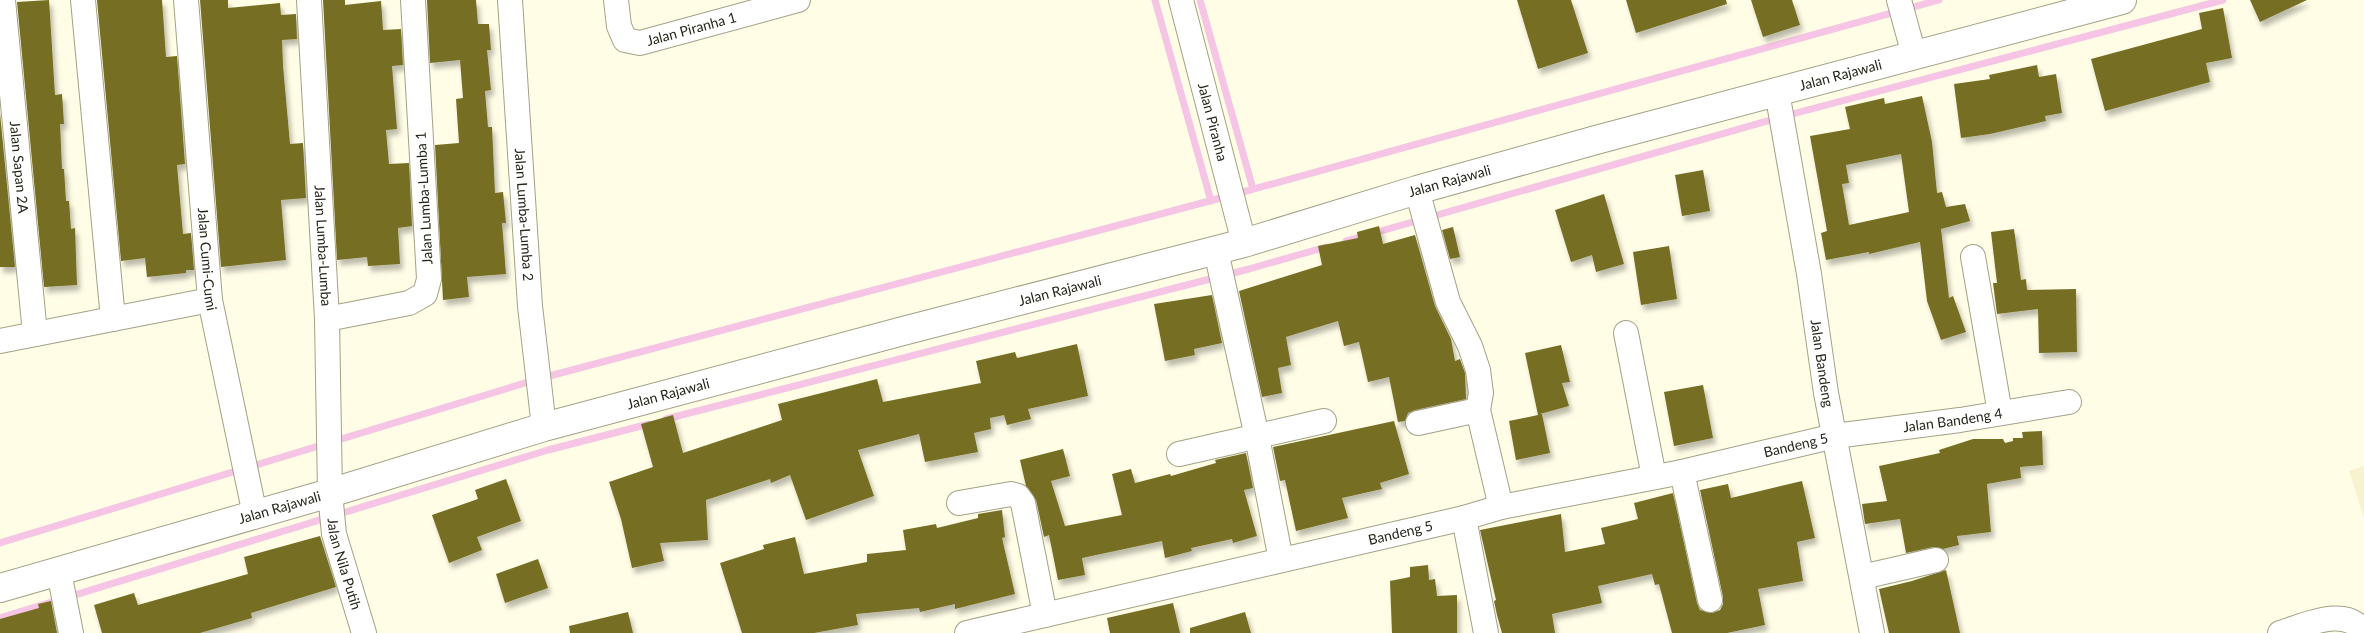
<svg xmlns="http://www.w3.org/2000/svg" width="2364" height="633" font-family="Lato,sans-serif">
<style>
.built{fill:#f6f3ce}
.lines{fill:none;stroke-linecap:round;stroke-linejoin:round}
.stream{stroke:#f6c4e5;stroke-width:7}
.building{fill:#766e23;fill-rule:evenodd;filter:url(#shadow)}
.street-casing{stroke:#a3a186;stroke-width:26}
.secondary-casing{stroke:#a3a186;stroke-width:30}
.street{stroke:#fff;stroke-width:24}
.secondary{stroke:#fff;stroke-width:28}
.labels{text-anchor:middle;stroke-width:5;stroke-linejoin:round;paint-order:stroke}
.street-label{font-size:14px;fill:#26251a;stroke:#fff}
</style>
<defs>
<filter id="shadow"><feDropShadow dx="3" dy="5.5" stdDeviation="2.5" flood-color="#0004"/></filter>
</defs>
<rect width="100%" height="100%" fill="#fffde6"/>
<polygon class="built" points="2364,466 2364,518 2349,471"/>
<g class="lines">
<g class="stream">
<polyline points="1155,0 1211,201"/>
<polyline points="1200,0 1253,189"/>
<polyline points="1346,241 1781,117 2223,0"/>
<polyline points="666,419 1249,269 1326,247"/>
<polyline points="0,543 538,379 1232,195 1939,0"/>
<polyline points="0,618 548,450 649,424"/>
</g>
</g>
<g class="building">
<polygon points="49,0 55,95 62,94 64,124 60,124 62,169 64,169 66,201 69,201 71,229 75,228 77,285 44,287 17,2"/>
<polygon points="97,0 162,0 166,57 177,56 185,164 177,165 183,234 191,233 194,270 186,270 186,273 147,277 145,258 121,261"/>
<polygon points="200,0 228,0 228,8 280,3 281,15 296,14 297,39 282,40 283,66 290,144 303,143 306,198 281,200 286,260 221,267"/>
<polygon points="323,0 345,0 345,5 381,1 383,30 401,29 403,65 392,66 397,129 386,130 389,164 409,163 412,226 398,228 400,264 368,266 367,257 337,260"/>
<polygon points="427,0 476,0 478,24 489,24 491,50 487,50 491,90 485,91 488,127 492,127 495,193 503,192 506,223 502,223 506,274 467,277 469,297 443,300 435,145 459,143 456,99 463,98 460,60 430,63"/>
<polygon points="1517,0 1571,0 1588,53 1538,69"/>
<polygon points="1626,0 1726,0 1727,4 1636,33"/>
<polygon points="1751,0 1792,0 1800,25 1763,37"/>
<polygon points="2250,0 2307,0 2260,22"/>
<polygon points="2223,8 2232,58 2206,63 2210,82 2105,111 2091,59 2202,29 2199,13"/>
<polygon points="2037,65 2039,77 2056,74 2062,113 2045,116 2046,121 1990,134 1961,138 1954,84 1990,79 1989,75"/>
<path d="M1922 96 1932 142 1937 193 1942 192 1946 207 1965 204 1970 221 1941 229 1949 298 1953 296 1966 332 1941 340 1927 301 1920 242 1869 254V252L1826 260 1821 233 1827 231 1810 136 1850 129 1845 107 1884 98 1885 104ZM1901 154 1909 212 1849 225 1842 184 1849 183 1846 165Z"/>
<polygon points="0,113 15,267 0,267"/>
<polygon points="1703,170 1710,211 1682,216 1675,175"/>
<polygon points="1604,194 1624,264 1596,272 1592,255 1571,262 1555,210"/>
<polygon points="1379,226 1383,244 1415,235 1435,306 1451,339 1455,361 1460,359 1465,373 1466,399 1415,410 1408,413 1405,421 1398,422 1389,377 1368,382 1359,342 1344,346 1338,321 1286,337 1291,365 1278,368 1282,393 1262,397 1239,291 1322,265 1318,246 1358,238 1357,232"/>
<polygon points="1453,227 1460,257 1450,259 1442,230"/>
<polygon points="2014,229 2021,280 2026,279 2027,290 2076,289 2077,352 2039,353 2038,309 1997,314 1993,283 1997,283 1991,232"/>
<polygon points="1669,246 1677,299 1641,305 1633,252"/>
<polygon points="1212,295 1222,343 1194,349 1195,355 1165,361 1154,304"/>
<polygon points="1077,344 1088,396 1028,409 1031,419 1007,425 1004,415 990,418 991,429 974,433 978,452 925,462 919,434 858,450 874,496 806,520 790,475 771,483 770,479 706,500 708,540 660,543 664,561 632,568 621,519 609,482 653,467 641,424 673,415 683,453 782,420 778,404 877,379 883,402 981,383 976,361 1015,352 1017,358"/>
<polygon points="1561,345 1570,382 1562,383 1569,406 1540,414 1542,414 1550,453 1516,460 1509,421 1538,415 1525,353"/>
<polygon points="1703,385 1713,438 1674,446 1664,392"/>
<polygon points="1394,421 1409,474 1380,483 1382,489 1342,498 1348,518 1296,531 1285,480 1280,481 1273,447"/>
<polygon points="2042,431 2043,465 2020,467 2021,478 1987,484 1991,532 1957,536 1959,545 1943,549 1933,547 1906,553 1900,519 1865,524 1862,504 1887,501 1879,466 1940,453 1939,450 1973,439 2003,439 2005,443 2013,441 2013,438 2023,438 2022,432"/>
<polygon points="1063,449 1070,476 1051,481 1065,526 1122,515 1112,474 1131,469 1135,483 1170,474 1171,476 1216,463 1215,460 1246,453 1253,488 1244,490 1257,536 1233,543 1232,539 1191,548 1192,551 1165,558 1162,541 1082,558 1085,575 1058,580 1049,535 1044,537 1036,500 1026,486 1020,460"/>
<polygon points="506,479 521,521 477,537 482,550 449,563 432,515 478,499 475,490"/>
<polygon points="1802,481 1815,538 1797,542 1803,581 1758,589 1765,625 1727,633 1672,633 1659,584 1655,585 1652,574 1598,586 1602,603 1552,614 1555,633 1502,633 1497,615 1494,601 1496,600 1480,530 1561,514 1565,552 1605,544 1601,528 1638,519 1634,503 1673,493 1697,603 1700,610 1712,613 1720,610 1723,604 1723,597 1700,490 1728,484 1731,498"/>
<polygon points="1002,510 1005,537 1002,538 1015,594 955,609 955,604 920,612 919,608 856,614 858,625 814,633 742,633 720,563 764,549 763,545 795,537 804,574 867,562 867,554 906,550 903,530 936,524 937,528 978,518 978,514"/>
<polygon points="320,536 336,587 251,613 252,618 200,633 102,633 94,605 134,593 138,605 248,574 244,557"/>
<polygon points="538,559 548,588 505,603 496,574"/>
<polygon points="1428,565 1429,580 1435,579 1437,596 1457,595 1457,633 1392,633 1390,581 1410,577 1410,567"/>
<polygon points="1946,570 1960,633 1889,633 1879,589 1912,581"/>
<polygon points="51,601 57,633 0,633 0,619 39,608 38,604"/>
<polygon points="1173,603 1180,633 1110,633 1107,618"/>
<polygon points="628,612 633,633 570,633 569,626"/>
<polygon points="1245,612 1251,633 1190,633 1190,628"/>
</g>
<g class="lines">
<g class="street-casing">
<g id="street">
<path id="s1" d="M3 0 35 334"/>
<polyline points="83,0 113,319"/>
<path id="s2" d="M186 0 210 300 255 515"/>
<path id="s3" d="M309 0 327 319 330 493 334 534 364 633"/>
<path id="s4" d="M510 0 530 306 544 427"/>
<path id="s5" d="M616 0 619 26 625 40 640 43 798 0"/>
<path id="s6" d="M1181 0 1244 243"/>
<polyline points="1899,0 1914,55"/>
<path id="s7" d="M1777 92 1809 274 1826 393 1872 633"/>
<polyline points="1417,190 1448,302 1470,346 1478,370 1481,393 1478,410 1501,507"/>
<polyline points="1216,251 1257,437 1281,560"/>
<polyline points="1973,257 2000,413"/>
<polyline points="327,319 409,303 425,294 429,279 413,0"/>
<polyline points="1626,333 1654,477"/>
<polyline points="0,341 210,300"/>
<polyline points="1418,423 1478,410"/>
<polyline points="1179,454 1324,421"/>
<polyline points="1682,472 1710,600"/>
<polyline points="959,503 1011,494 1018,496 1023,503 1045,615"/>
<polyline points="1464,518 1486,633"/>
<polyline points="59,572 71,633"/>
<polyline points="1862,577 1936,560"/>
<path id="s8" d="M967 633 1464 518 1501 507 1682 472 1835 436 1960 420 2069 402"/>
<path d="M2280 633C2304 626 2347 604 2364 633"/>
</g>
</g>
<g class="secondary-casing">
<g id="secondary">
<path id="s9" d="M0 588 330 493 544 427 903 331 1244 243 1417 190 1596 140 2122 0"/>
</g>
</g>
<use href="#street" class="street"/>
<use href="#secondary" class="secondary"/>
</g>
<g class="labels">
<g class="street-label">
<text dy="5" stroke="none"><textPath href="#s5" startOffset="110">Jalan Piranha 1</textPath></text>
<text dy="5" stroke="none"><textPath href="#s9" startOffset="1911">Jalan Rajawali</textPath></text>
<text dy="5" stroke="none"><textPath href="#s6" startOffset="126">Jalan Piranha</textPath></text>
<text dy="5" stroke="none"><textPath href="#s1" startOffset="168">Jalan Sapan 2A</textPath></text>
<text dy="5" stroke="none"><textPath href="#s9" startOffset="1506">Jalan Rajawali</textPath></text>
<text transform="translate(424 198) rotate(-93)" y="5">Jalan Lumba-Lumba 1</text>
<text dy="5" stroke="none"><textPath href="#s4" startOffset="215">Jalan Lumba-Lumba 2</textPath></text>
<text dy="5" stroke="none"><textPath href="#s3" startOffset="246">Jalan Lumba-Lumba</textPath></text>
<text dy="5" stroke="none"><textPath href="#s2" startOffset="260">Jalan Cumi-Cumi</textPath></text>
<text dy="5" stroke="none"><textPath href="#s9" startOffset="1101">Jalan Rajawali</textPath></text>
<text dy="5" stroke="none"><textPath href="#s7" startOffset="275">Jalan Bandeng</textPath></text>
<text dy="5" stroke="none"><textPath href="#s9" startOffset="696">Jalan Rajawali</textPath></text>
<text dy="5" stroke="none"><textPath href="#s8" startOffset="1009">Jalan Bandeng 4</textPath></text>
<text dy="5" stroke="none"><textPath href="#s8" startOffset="850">Bandeng 5</textPath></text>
<text dy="5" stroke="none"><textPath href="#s9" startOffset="291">Jalan Rajawali</textPath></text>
<text dy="5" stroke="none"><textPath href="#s8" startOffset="445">Bandeng 5</textPath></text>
<text dy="5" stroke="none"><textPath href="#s3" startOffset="566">Jalan Nila Putih</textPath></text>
</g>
</g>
</svg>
